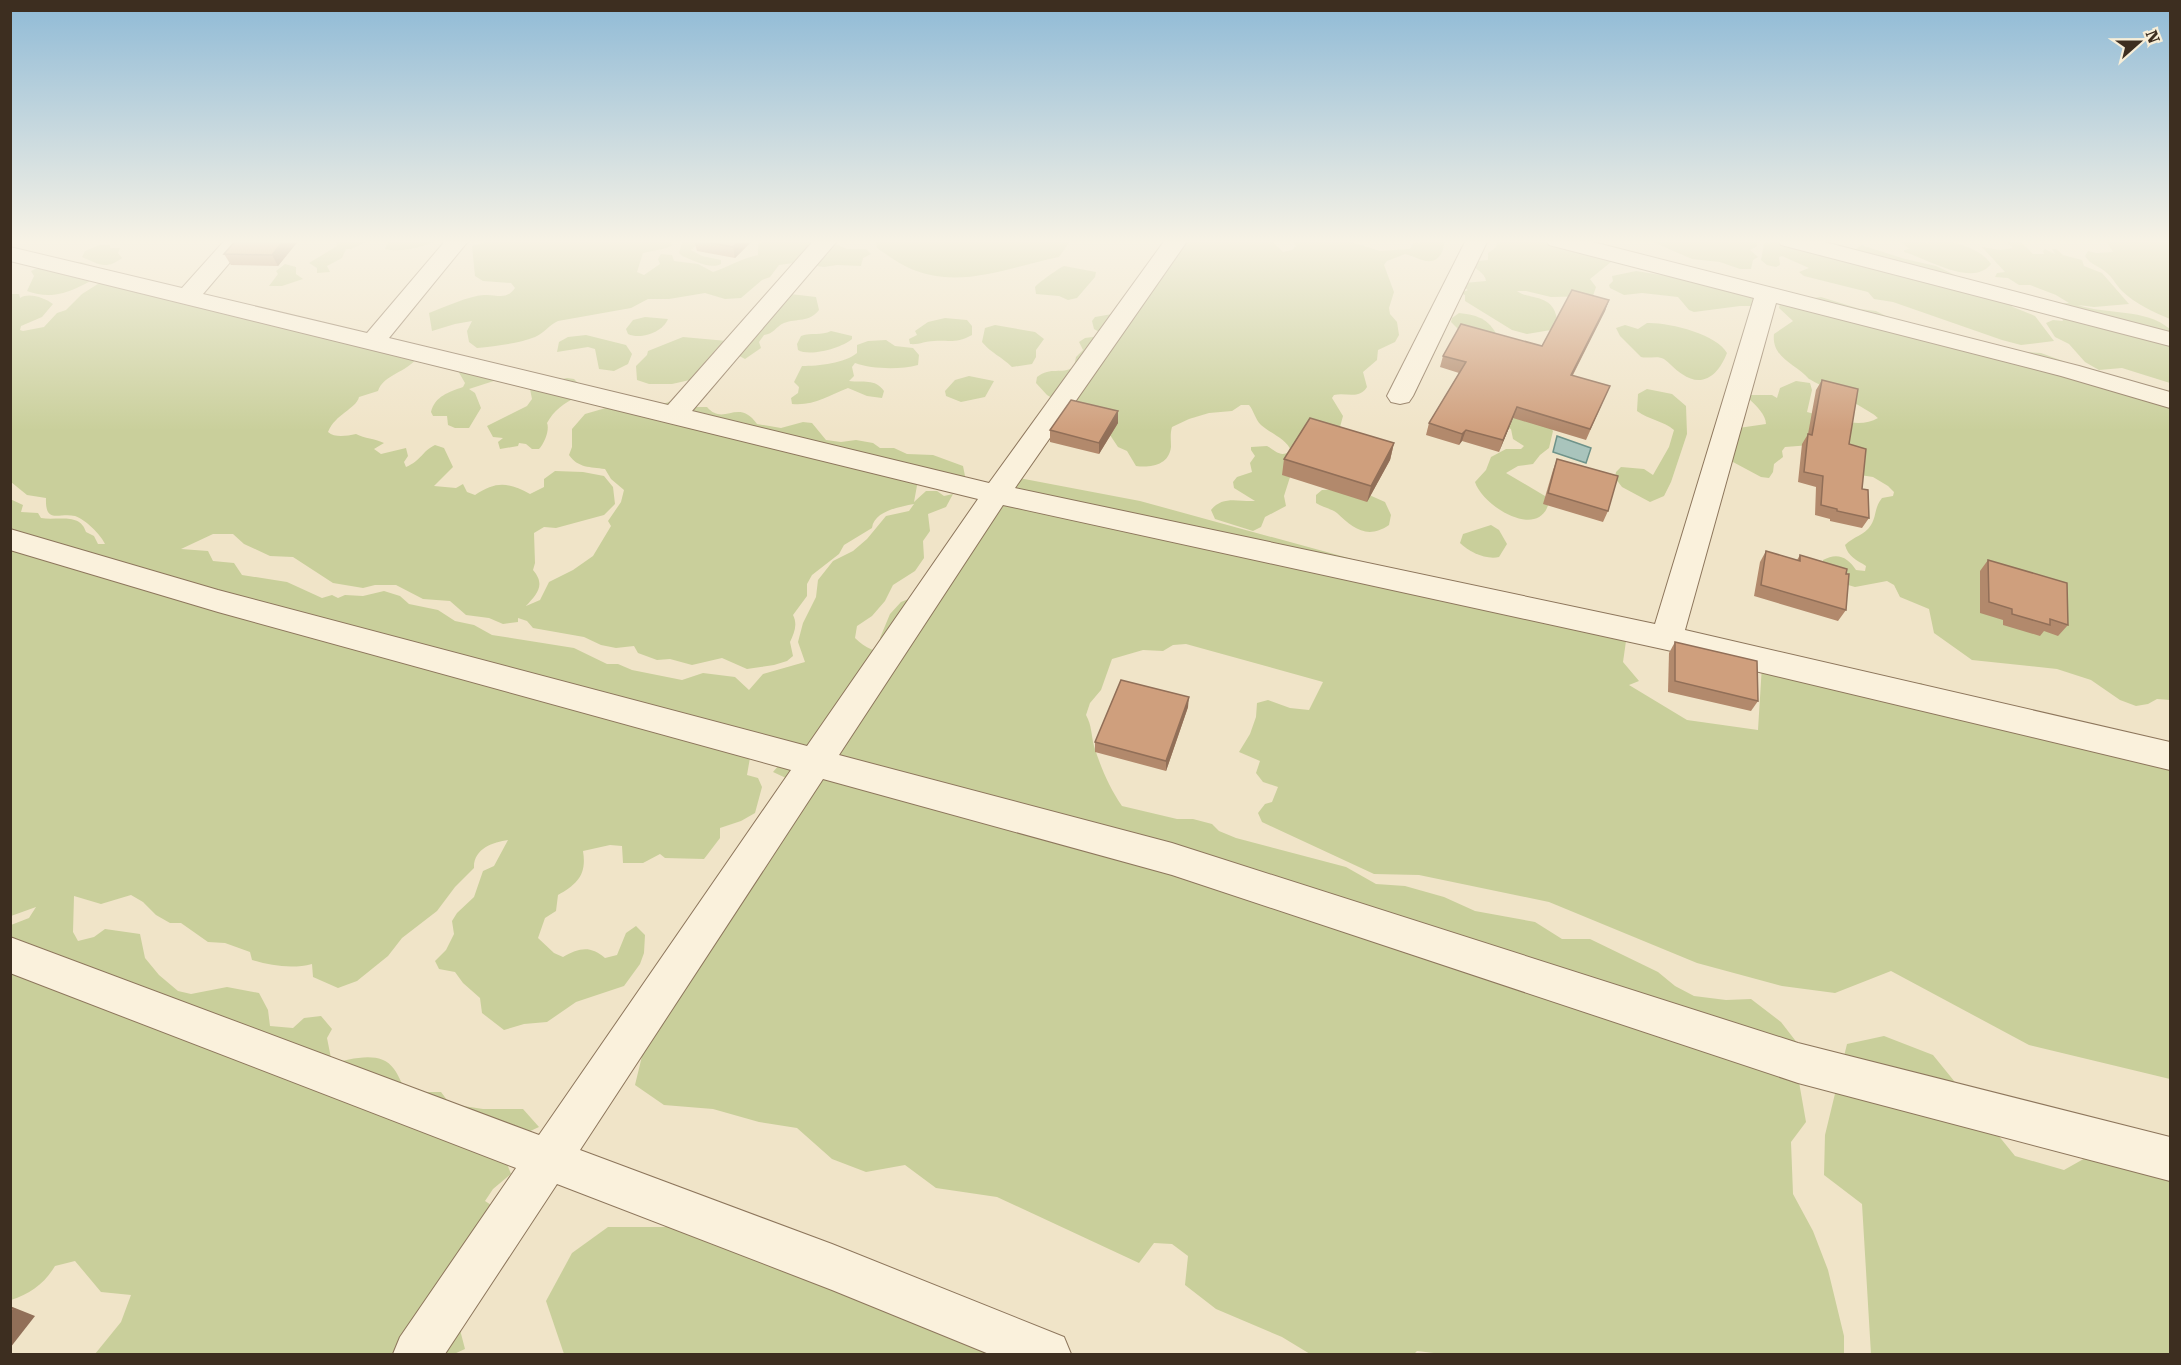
<svg xmlns="http://www.w3.org/2000/svg" width="2181" height="1365" font-family="'Roboto Serif',serif">
<style>
.green{fill:#c9cf9b;fill-rule:evenodd}
.water{fill:#a9c4bc;stroke:#6f938a;stroke-width:1.5}
.lines{fill:none;stroke-linecap:round;stroke-linejoin:round}
.minor-casing{stroke:#8d765c;stroke-width:2}
.minor{fill:#faf1dc;fill-rule:evenodd}
.wall{fill:#b2896c}
.shaded-wall{fill:#916f58}
.building{fill:#cf9f7d;stroke:#916f58;stroke-width:1.5}
</style>
<rect width="100%" height="100%" fill="#f0e4c8"/>
<g class="green">
<polygon points="336,240 370,240 351,249 346,249 342,258 327,266 330,272 317,273 317,268 309,263 337,246"/>
<path d="M389 240H438C423 247 401 253 385 249Z"/>
<path d="M493 240H668L673 245 667 248 643 253 637 272 644 275 660 264 658 259 661 254 672 255 674 261 698 264 713 272C728 267 742 258 758 255V244L765 240H820L827 246 835 244 847 249H866L871 254 863 258 861 266 837 265 824 267 794 263 779 265 770 277 762 280 741 298 725 299 705 293 669 299H648L631 308 558 321C549 325 543 334 535 337 517 344 496 346 477 348L469 342 467 331 472 321 455 324 432 331 429 313C445 307 468 296 484 295 496 294 506 301 515 288L511 283 483 281 475 276 472 246Z"/>
<path d="M683 240H703L691 250 702 256 721 260V264C710 270 693 260 682 256L679 253Z"/>
<path d="M875 240H1071L1059 257C1008 267 956 292 905 266 895 261 886 254 877 248Z"/>
<path d="M1178 240H1271L1283 252 1292 250 1296 246 1292 240H1345L1380 251 1410 249 1413 243 1446 240C1443 245 1444 249 1441 254 1432 269 1416 256 1405 254L1387 261 1384 265 1394 292 1389 308 1390 314 1397 322 1399 335 1395 342 1378 350 1377 360 1363 372 1367 387C1359 400 1346 392 1334 395L1332 398 1343 416 1340 427 1291 474 1284 496 1286 506 1265 517 1261 527 1253 531 1215 519 1211 510C1223 495 1239 502 1255 501L1234 488 1233 482 1237 477 1252 472 1250 463 1255 456 1251 450V447L1267 446C1276 451 1280 458 1291 451 1287 439 1271 434 1261 425 1255 419 1254 411 1249 405H1241L1232 411 1209 413 1189 419 1172 427C1170 434 1171 439 1171 447 1169 465 1151 468 1136 466L1127 451 1118 447 1108 432 1047 395 1036 383 1037 377C1051 366 1061 375 1074 367L1076 357 1083 350 1079 342 1085 338 1100 336 1101 333 1094 329 1092 321 1095 317 1118 313Z"/>
<path d="M1499 240H1581L1610 257 1611 262 1590 279 1596 287 1593 296 1551 297 1526 291H1517C1528 300 1553 293 1557 319L1551 330 1527 334 1512 330 1465 301V295L1460 293 1468 290 1463 287 1464 283 1486 281C1485 272 1474 269 1469 262L1488 260V253L1495 248Z"/>
<polygon points="1648,240 1758,240 1757,246 1750,250 1758,257 1753,260 1751,269 1740,269 1720,262 1692,259"/>
<polygon points="1785,240 1855,250 1861,245 1905,259 1936,266 1997,295 2013,307 2035,316 2054,341 2021,345 2002,340 1893,302 1874,299 1868,292 1804,276 1799,272 1809,268 1782,256 1779,257 1780,265 1776,267 1767,265 1761,260 1764,243"/>
<path d="M1899 240H1919L1929 244 1926 240C1947 240 1978 245 1991 264 1973 288 1926 258 1904 252V250L1909 249Z"/>
<path d="M2004 240 2021 242 2033 254H2044L2043 251 2045 249 2055 254 2052 249H2056L2063 255 2082 260 2084 266 2102 273 2129 304 2094 307 2078 305C2107 315 2145 308 2170 329V383L2122 368 2099 370 2085 362 2069 344 2055 337 2046 323 2053 320 2063 321 2056 303H2069L2056 295 2030 285H2019L2008 278 1995 277 1997 273 2005 272 1982 247 2000 250 2013 248Z"/>
<path d="M2106 240H2170V319C2153 312 2136 304 2122 291 2116 285 2113 278 2107 273 2100 266 2090 265 2085 256L2088 251 2096 253 2113 252Z"/>
<path d="M99 245H110V248H120L118 253 122 258C105 271 97 263 82 257L85 251Z"/>
<path d="M81 262 108 271C81 286 58 303 27 291L34 276 31 271 35 269Z"/>
<polygon points="285,264 296,267 296,274 303,279 282,286 269,286 278,274 276,271"/>
<path d="M1064 266 1096 272 1095 277 1077 298 1068 300 1059 296 1036 294 1035 287C1038 283 1059 268 1064 266Z"/>
<polygon points="1636,271 1680,278 1713,273 1754,285 1754,306 1740,306 1694,312 1689,310 1678,297 1642,293 1624,295 1610,288 1609,285 1613,281 1612,276"/>
<path d="M101 282 417 358C407 372 383 375 378 391L359 397C356 409 335 414 328 432 335 438 346 436 356 434 365 439 374 438 384 443L374 449 381 454 406 448 408 456 404 462 406 467C422 460 422 451 435 445L444 448 453 467 434 486 456 488 463 484 467 492 475 495C496 481 508 482 530 494L544 487V479L555 471 583 472 604 476 613 487 615 504 604 515 556 528 544 527 534 533 535 563 533 570C546 585 537 594 526 606L540 600 549 582 573 570 593 556 611 526 608 521 621 502 624 490 611 479 605 469C590 467 578 468 569 455L572 447V429L585 414 616 405H660L677 399 694 407H707C724 427 738 397 757 424L781 428 803 422 812 423 826 440 841 442 856 440 873 443 880 448H894L907 454 933 455 963 466 965 476 959 480H918L914 502 926 491H937L944 496 953 494 946 507 928 514 930 531 923 541 924 558 915 571 893 585 885 601 872 616 857 626 855 638C866 649 875 652 891 653L880 638 890 614 901 602 926 592 1019 478 1140 501 1498 599 1626 641 1623 662 1639 681 1629 685 1687 720 1758 730 1762 665 1873 685 1921 683 1986 721 2092 723 2158 745 2170 746V1079L2029 1045 1891 971 1835 993 1782 986 1697 963 1549 902 1419 875 1374 874 1262 822 1258 813 1265 804 1272 802 1278 787 1263 782 1256 773 1260 761 1239 752 1250 734 1256 717 1257 703 1268 700 1290 708 1309 710 1323 682 1186 644 1173 645 1163 651 1143 650 1112 659 1101 690 1090 703 1086 715C1092 726 1091 734 1094 746 1101 768 1109 787 1122 806L1177 819H1193L1212 824 1219 831 1236 838 1346 867 1376 884 1405 886 1444 897 1475 911 1535 922 1562 939H1590L1658 972 1675 986 1694 996 1726 1000 1751 999 1781 1022 1798 1044 1799 1082 1806 1122 1791 1142 1793 1194 1813 1231 1828 1270 1844 1336V1354H1442L1417 1351 1414 1354H1310L1282 1337 1216 1309 1185 1285 1188 1256 1172 1244 1154 1243 1139 1263 997 1197 936 1188 905 1165 866 1172 832 1159 797 1128 759 1122 713 1109 664 1105 635 1085 643 1052 786 778 773 772 779 765 751 752 747 775 758 778 762 787 755 813 741 821 720 828V838L704 859 665 858 660 854 643 863H623L622 846 610 845 583 851C587 875 577 884 558 895L556 911 545 918 538 938 554 953 563 957C579 948 590 945 605 958L617 955 626 933 636 926 645 935 644 953 640 964 624 986 576 1002 547 1022 524 1024 504 1030 482 1013 480 998 463 983 455 972 439 969 435 961 446 950 454 934 452 921 457 913 474 897 483 871 494 866 508 840C493 842 473 849 474 868L455 887 437 911 402 938 388 956 357 981 338 988 313 977 312 964C293 969 271 966 252 960L250 952 225 943 208 942 181 923H170L156 915 143 902 131 895 101 904 74 896 73 932 78 941 94 937 105 929 140 934 145 958 159 975 178 991 191 994 227 987 259 993 268 1010 270 1026 293 1028 304 1018 321 1016 332 1029 327 1038 332 1063C350 1060 380 1049 394 1069 400 1077 401 1085 409 1092H441L450 1104 483 1109H523L539 1127 526 1133 504 1156 511 1174 493 1189 485 1201C504 1213 514 1225 515 1248L498 1265 459 1326 465 1349 454 1354H95L121 1322 131 1295 101 1292 75 1261 55 1266C45 1283 30 1294 11 1300V925L29 918 36 907 11 916 10 499 23 505 21 512 38 513 41 518C57 521 80 512 86 532L94 536 98 544H105C101 535 85 519 75 516 59 512 45 525 46 498L27 495 11 482V294H19L20 298C29 292 45 298 53 304L42 317 21 326 20 330 23 331 44 327 57 313 66 310 82 294ZM914 504 909 511 886 516 867 539 853 551 833 561 818 580 816 597 803 623 798 642 805 662 763 674 749 690 735 677 703 673 682 680 632 670 618 664H607L574 648 492 635 474 625 455 621 438 610 409 604 400 596 384 591 363 596 345 595 338 598 332 595 322 598 287 582 242 575 234 563 213 561 208 551 181 549 213 534H233L244 544 270 556 293 557 333 583 363 588 375 585H396L423 599 450 601 466 615 489 618 503 624 518 622V618L527 621 533 628 584 637 601 645 616 648 634 646 638 653 657 660 670 659 692 665 722 658 747 669 774 665 787 661 793 656 790 642C794 633 798 625 793 615L807 596V584L812 575 839 554 844 545 872 528C874 511 899 507 914 504Z"/>
<path d="M790 294 816 297 819 310C809 323 797 318 784 323 775 327 774 334 764 335L759 342 761 348 745 359 730 351Z"/>
<path d="M1821 297 1860 309 1876 311 1914 330 2024 352 2041 353 2134 387 2170 394V700L2157 699 2148 704 2136 706 2120 700 2091 680 2057 669 1972 660 1934 633 1929 609 1900 597 1894 585 1887 581 1855 587 1824 578 1823 560C1837 552 1848 557 1856 570L1865 571 1866 566C1857 560 1848 557 1845 545 1854 536 1864 536 1871 525 1877 515 1874 508 1882 498L1893 496 1894 492 1888 486 1873 477 1860 475 1811 445 1785 447 1782 451 1783 457 1774 464 1773 472 1769 478 1761 477 1733 462 1725 430 1766 424C1766 415 1756 405 1749 399L1750 395H1772L1777 398 1780 388 1796 381 1810 383 1812 390 1807 412C1827 417 1859 430 1878 418 1874 412 1820 385 1809 379 1796 364 1771 358 1774 334L1793 321 1779 308 1780 303Z"/>
<path d="M1459 313C1479 315 1491 320 1499 340L1467 338 1451 322 1452 318Z"/>
<path d="M645 317 668 319C663 332 641 340 628 334L626 329 633 320Z"/>
<path d="M945 318 967 320 972 326V335C955 344 950 340 934 341 925 341 919 345 910 344L909 339 917 335 915 331 928 322Z"/>
<path d="M1647 323C1668 322 1717 334 1727 353 1719 374 1703 389 1682 374 1675 370 1670 363 1664 359 1658 355 1648 359 1641 357L1620 336 1616 328 1625 325 1638 329Z"/>
<path d="M995 325 1035 332 1044 339 1036 350V357L1032 364 1012 367C1002 357 991 353 982 342L985 328Z"/>
<path d="M831 331 852 336V339C842 348 810 357 798 350L797 344 801 336C812 332 821 336 831 331Z"/>
<polygon points="586,335 626,345 632,354 628,364 614,371 599,369 595,349 588,347 557,352 559,342 568,337"/>
<polygon points="683,337 727,341 690,380 672,384 649,384 637,380 636,366 647,355 648,351"/>
<path d="M886 340 895 346 913 348 919 355 918 365C899 370 872 369 855 363L852 367 854 376 849 381C863 383 875 378 884 391L882 398 867 396 848 388C828 396 814 406 792 404L791 398 798 393 799 387 794 382 802 366C819 366 845 363 857 353V345L868 341Z"/>
<path d="M488 363 505 368 506 377 469 389 475 393 481 408 469 428H455L448 425 447 416H433L431 412C435 396 449 392 463 387L465 383 457 369Z"/>
<polygon points="969,376 994,381 985,397 961,402 946,396 945,391 955,380"/>
<path d="M567 378 574 379 579 384 577 397C564 403 554 410 547 423 550 430 544 444 539 449H532L526 444 519 443 518 446 500 449 498 442 503 438 493 437 487 426 527 406 532 399 530 389 541 383Z"/>
<path d="M1647 389 1672 394 1686 406 1687 434 1671 482 1664 496 1650 502 1622 487 1615 478 1616 472 1621 467 1644 469 1653 475 1669 447 1674 430C1664 421 1649 420 1637 411L1638 394Z"/>
<path d="M1493 410 1551 428 1553 431 1549 448 1540 455 1533 464 1518 466 1506 473 1545 496 1549 502C1540 541 1483 507 1475 482L1486 470 1491 457 1506 449H1521L1524 446 1513 439 1511 429 1505 427Z"/>
<path d="M1339 489 1358 490 1385 502 1391 515 1389 525C1367 540 1353 528 1337 513 1332 509 1322 507 1316 503V495L1322 490Z"/>
<path d="M1491 525 1499 530 1507 544 1499 557C1486 560 1469 552 1460 543L1463 534Z"/>
<polygon points="1884,1036 1933,1055 2015,1156 2064,1170 2119,1139 2170,1162 2170,1354 1871,1354 1862,1204 1824,1175 1825,1135 1847,1044"/>
<polygon points="608,1227 699,1227 991,1354 564,1354 546,1301 572,1253"/>
</g>
<polygon class="water" points="1557,436 1591,448 1586,463 1553,452"/>
<g class="lines">
<g class="minor-casing">
<g id="minor">
<polygon points="225,240 249,240 203,294 367,333 446,240 469,240 389,338 668,405 814,240 838,240 692,411 989,483 1165,240 1188,240 1015,488 1655,624 1754,298 1549,245 1546,240 1585,240 2079,366 2170,392 2170,408 2061,376 1776,303 1685,630 2170,742 2170,770 1667,650 1003,505 839,755 1172,843 1798,1043 2170,1137 2170,1181 1798,1083 1172,875 823,779 580,1150 832,1244 1064,1337 1071,1354 989,1354 832,1290 557,1184 445,1354 393,1354 400,1337 516,1168 10,973 10,937 539,1135 791,770 218,612 10,550 10,529 218,590 807,746 978,499 10,261 10,247 182,288"/>
<polygon points="1466,240 1488,240 1413,396 1409,402 1400,404 1391,402 1387,396"/>
<polygon points="1778,240 1817,240 2170,332 2170,346 1781,245"/>
</g>
</g>
<use href="#minor" class="minor"/>
</g>
<g class="wall">
<polygon points="236,240 299,240 278,266 231,265 224,254"/>
<polygon points="694,240 753,240 735,258 697,251"/>
<polygon points="1609,300 1605,311 1573,375 1605,397 1586,440 1513,418 1499,452 1462,441 1459,445 1426,435 1429,423 1459,373 1440,367 1443,356 1542,346"/>
<polygon points="1822,380 1862,489 1869,518 1862,528 1830,521 1830,519 1815,515 1816,487 1798,482 1802,444 1808,434 1816,390"/>
<polygon points="1118,411 1118,423 1099,454 1050,442 1050,430"/>
<polygon points="1394,443 1390,460 1367,502 1282,475 1284,459"/>
<polygon points="1557,459 1608,511 1603,522 1543,504 1553,470"/>
<polygon points="1766,551 1797,560 1800,555 1846,574 1846,610 1838,621 1754,596 1760,562"/>
<polygon points="1988,560 2068,625 2058,636 2044,631 2040,636 2003,625 2003,620 1980,613 1980,571"/>
<polygon points="1675,642 1758,701 1751,711 1668,692 1669,653"/>
<polygon points="1188,707 1166,771 1095,752 1095,742"/>
</g>
<g class="shaded-wall">
<polygon points="284,240 299,240 278,266 272,255"/>
<polygon points="740,240 753,240 735,258 733,247"/>
<polygon points="1609,300 1605,311 1567,386 1571,375"/>
<polygon points="1517,407 1513,418 1499,452 1503,440"/>
<polygon points="1118,411 1118,423 1099,454 1099,443"/>
<polygon points="1466,430 1462,441 1459,445 1462,434"/>
<polygon points="1394,443 1390,460 1367,502 1371,486"/>
<polygon points="1189,697 1188,707 1166,771 1166,761"/>
<polygon points="10,1306 35,1316 10,1348"/>
</g>
<g class="building">
<polygon points="236,240 284,240 272,255 224,254"/>
<polygon points="696,240 740,240 733,247"/>
<polygon points="1572,290 1609,300 1571,375 1610,386 1590,429 1517,407 1503,440 1466,430 1462,434 1429,423 1466,362 1443,356 1461,324 1542,346"/>
<polygon points="1822,380 1858,389 1849,444 1866,449 1862,489 1868,490 1869,518 1837,511 1837,509 1821,505 1823,476 1804,472 1808,434 1812,435"/>
<polygon points="1071,400 1118,411 1099,443 1050,430"/>
<polygon points="1310,418 1394,443 1371,486 1284,459"/>
<polygon points="1557,459 1618,476 1608,511 1548,493"/>
<polygon points="1766,551 1800,561 1800,555 1847,569 1846,574 1849,574 1846,610 1761,585"/>
<polygon points="1988,560 2067,583 2068,625 2050,619 2050,625 2012,614 2012,609 1989,602"/>
<polygon points="1675,642 1757,661 1758,701 1675,681"/>
<polygon points="1121,680 1189,697 1166,761 1095,742"/>
<polygon points="10,1308 14,1309 10,1314"/>
</g>
<linearGradient id="sky" x2="0" y2="1"><stop stop-color="#8fbad6"/><stop offset="0.56" stop-color="#f8f3e6"/><stop offset="1" stop-color="#f8f3e6" stop-opacity="0"/></linearGradient>
<rect width="2181" height="431" fill="url(#sky)"/>
<rect width="2181" height="1365" fill="none" stroke="#3d2e20" stroke-width="24"/>
<g transform="translate(2139 42) rotate(69)" stroke="#f7eed8" stroke-width="4.5" paint-order="stroke">
<path d="M0-4.5L10 22L0 15L-10 22Z" fill="#3d2e20"/>
<text y="-9" font-size="16" font-weight="bold" text-anchor="middle" fill="#3d2e20">N</text>
</g>
</svg>
